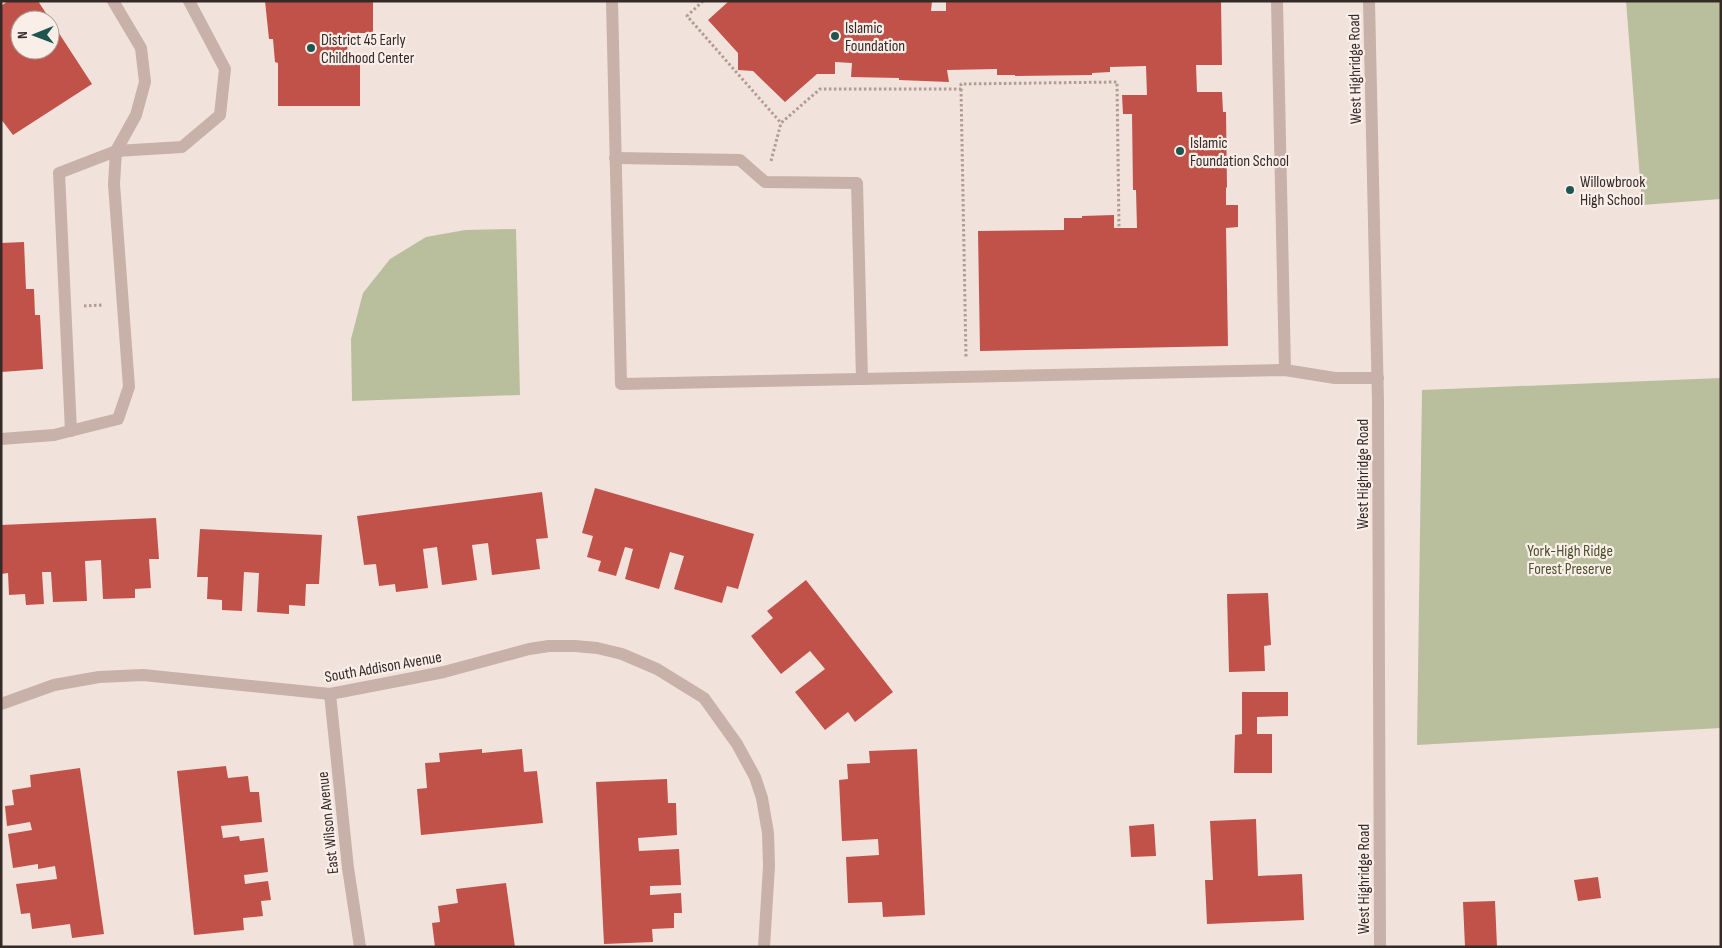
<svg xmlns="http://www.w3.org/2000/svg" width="1722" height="948" font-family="'Sofia Sans Condensed',sans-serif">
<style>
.green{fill:#b9bf9c}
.building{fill:#c0524a;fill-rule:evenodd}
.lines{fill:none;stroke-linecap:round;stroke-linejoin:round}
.path{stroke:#b49b92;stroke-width:3;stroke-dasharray:2.5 2.5;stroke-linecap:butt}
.minor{stroke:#c8b1a8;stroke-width:12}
.poi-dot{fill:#1f554f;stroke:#f9eee8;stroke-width:2}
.labels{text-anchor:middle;stroke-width:4.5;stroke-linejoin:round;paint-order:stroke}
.poi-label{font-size:16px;fill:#352a28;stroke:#f9eee8;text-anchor:start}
.street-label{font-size:16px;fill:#352a28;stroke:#f9eee8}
.park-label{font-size:16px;fill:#4b522d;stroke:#f9eee8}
</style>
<rect width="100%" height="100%" fill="#f1e3dc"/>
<g class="green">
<polygon points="1626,1 1721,1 1721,199 1642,205"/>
<polygon points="516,229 520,395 352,401 351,339 363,293 390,259 426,237 465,230"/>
<polygon points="1721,378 1721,728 1417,745 1422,390"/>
</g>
<g class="building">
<path d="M8 1H38L92 84 13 135 1 119V6ZM20 20H50V50H20Z"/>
<polygon points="265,1 373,1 373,33 348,33 347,58 360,58 360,106 278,106 278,63 275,62 273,39 269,39"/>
<polygon points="729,1 932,1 931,11 946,11 946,1 1221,1 1222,65 1196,65 1197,92 1222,92 1223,112 1226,112 1227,187 1226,188 1226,205 1238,205 1238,227 1226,228 1228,346 980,351 978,231 1064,230 1064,218 1082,218 1082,216 1114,215 1114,228 1137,228 1136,190 1133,190 1132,114 1123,114 1122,95 1147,95 1146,66 1110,67 1110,72 1092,73 1092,75 1015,76 1015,75 997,75 997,69 947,70 949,82 899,80 899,78 851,77 852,63 835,62 835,74 817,74 785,102 753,71 738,70 738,53 708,20"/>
<polygon points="24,242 26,289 34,289 35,315 40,315 43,369 1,372 1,243"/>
<polygon points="595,488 754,534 738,589 727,586 722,603 674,589 684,556 670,552 659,589 625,579 633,549 625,547 616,576 598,571 601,561 587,557 593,536 582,533"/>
<polygon points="542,492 548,538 536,539 540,569 492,575 488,543 472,545 477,580 442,585 437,547 423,549 428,588 396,592 395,584 379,586 376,564 364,565 357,516"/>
<polygon points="156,518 159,559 149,559 151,588 135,589 135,598 103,599 101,560 85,561 87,601 53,602 51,572 42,572 44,604 26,605 25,594 9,595 8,573 1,574 1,525"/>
<polygon points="200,529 322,535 319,584 306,584 305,606 289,605 289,614 257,612 259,573 244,572 242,611 222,610 222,600 207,599 208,577 197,577"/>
<polygon points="806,580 893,692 855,722 848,712 825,730 795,692 825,669 810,651 781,674 751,636 773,618 767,611"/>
<polygon points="1268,593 1271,645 1264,646 1265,671 1229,672 1227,594"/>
<polygon points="1242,692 1288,692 1288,716 1257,717 1257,734 1272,734 1272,773 1234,773 1235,735 1242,734"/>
<polygon points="482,749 482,753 522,749 524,772 537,771 543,823 421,835 417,789 427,788 425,763 440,762 439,753"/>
<polygon points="917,749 925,915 883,917 882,902 848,903 846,857 879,855 878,839 842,841 839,780 848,779 847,764 870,763 869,751"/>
<polygon points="226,766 228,778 248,776 250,792 259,792 262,822 221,826 223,838 239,836 240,841 264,838 268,872 244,875 245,884 268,881 271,900 261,901 263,916 243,918 244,930 194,935 177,771"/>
<polygon points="80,768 104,934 72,938 70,924 32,929 30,913 21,914 16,884 57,879 55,866 38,869 38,864 13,868 8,834 32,830 30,822 7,826 5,806 14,805 12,790 31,787 30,775"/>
<polygon points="667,779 668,803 676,803 677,835 638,838 639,851 679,849 681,885 650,886 650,895 681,893 682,913 674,913 674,928 652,929 653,942 604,944 596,782"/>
<polygon points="1256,819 1258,876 1302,874 1304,920 1207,924 1205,880 1213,880 1210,821"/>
<polygon points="1154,824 1156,856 1131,857 1129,826"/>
<polygon points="1598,877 1601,898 1578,901 1574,880"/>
<polygon points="506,883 515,947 435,947 432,923 440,922 438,906 458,903 456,889"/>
<polygon points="1495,901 1497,947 1465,947 1463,902"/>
</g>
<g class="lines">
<g class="path">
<polyline points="703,1 687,16 781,123 820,89 961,89 961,84 1117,82 1119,228"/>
<polyline points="961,89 966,358"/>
<polyline points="771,161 781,123"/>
<polyline points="84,306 103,305"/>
</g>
<g class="minor">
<polyline points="612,1 621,384 1285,370 1335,378 1378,378"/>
<polyline points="1277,1 1285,370"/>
<polyline points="1369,1 1378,402 1380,947"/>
<polyline points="615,158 740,160 765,182 857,183 862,379"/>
<polyline points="71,431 59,173 116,151 182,147 220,115 225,69 189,1"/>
<polyline points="1,439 54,435 118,419 129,387 114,184 116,151 136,115 145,82 141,48 113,1"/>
<polyline points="330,694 348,868 360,947"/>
<polyline points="1,704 54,685 99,677 143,675 330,694 444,672 529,649 549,646 575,646 597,648 622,654 657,669 704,698 737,744 755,777 762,798 768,833 769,866 764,947"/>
</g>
</g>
<g class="poi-dot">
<circle cx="835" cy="36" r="5"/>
<circle cx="311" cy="48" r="5"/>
<circle cx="1180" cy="151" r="5"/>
<circle cx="1570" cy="190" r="5"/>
</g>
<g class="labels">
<g class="poi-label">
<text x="845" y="33">Islamic<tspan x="845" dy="18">Foundation</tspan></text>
<text x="321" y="45">District 45 Early<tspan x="321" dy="18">Childhood Center</tspan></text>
<text x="1190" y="148">Islamic<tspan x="1190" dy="18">Foundation School</tspan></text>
<text x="1580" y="187">Willowbrook<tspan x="1580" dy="18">High School</tspan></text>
</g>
<g class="street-label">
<text transform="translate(1354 69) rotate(-91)" y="6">West Highridge Road</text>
<text transform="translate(1362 474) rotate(-90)" y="6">West Highridge Road</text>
<text transform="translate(383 666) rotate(-10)" y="6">South Addison Avenue</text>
<text transform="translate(327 823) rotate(-96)" y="6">East Wilson Avenue</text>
<text transform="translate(1363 879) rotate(-90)" y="6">West Highridge Road</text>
</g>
<g class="park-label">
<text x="1570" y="556">York-High Ridge<tspan x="1570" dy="18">Forest Preserve</tspan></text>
</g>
</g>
<rect width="1722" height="948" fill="none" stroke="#352a28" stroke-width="5"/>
<g transform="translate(35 35) rotate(269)"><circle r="24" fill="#f9eee8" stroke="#aba09b"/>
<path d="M0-4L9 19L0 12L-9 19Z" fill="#1f554f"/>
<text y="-8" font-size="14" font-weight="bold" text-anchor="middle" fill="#352a28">N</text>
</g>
</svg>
